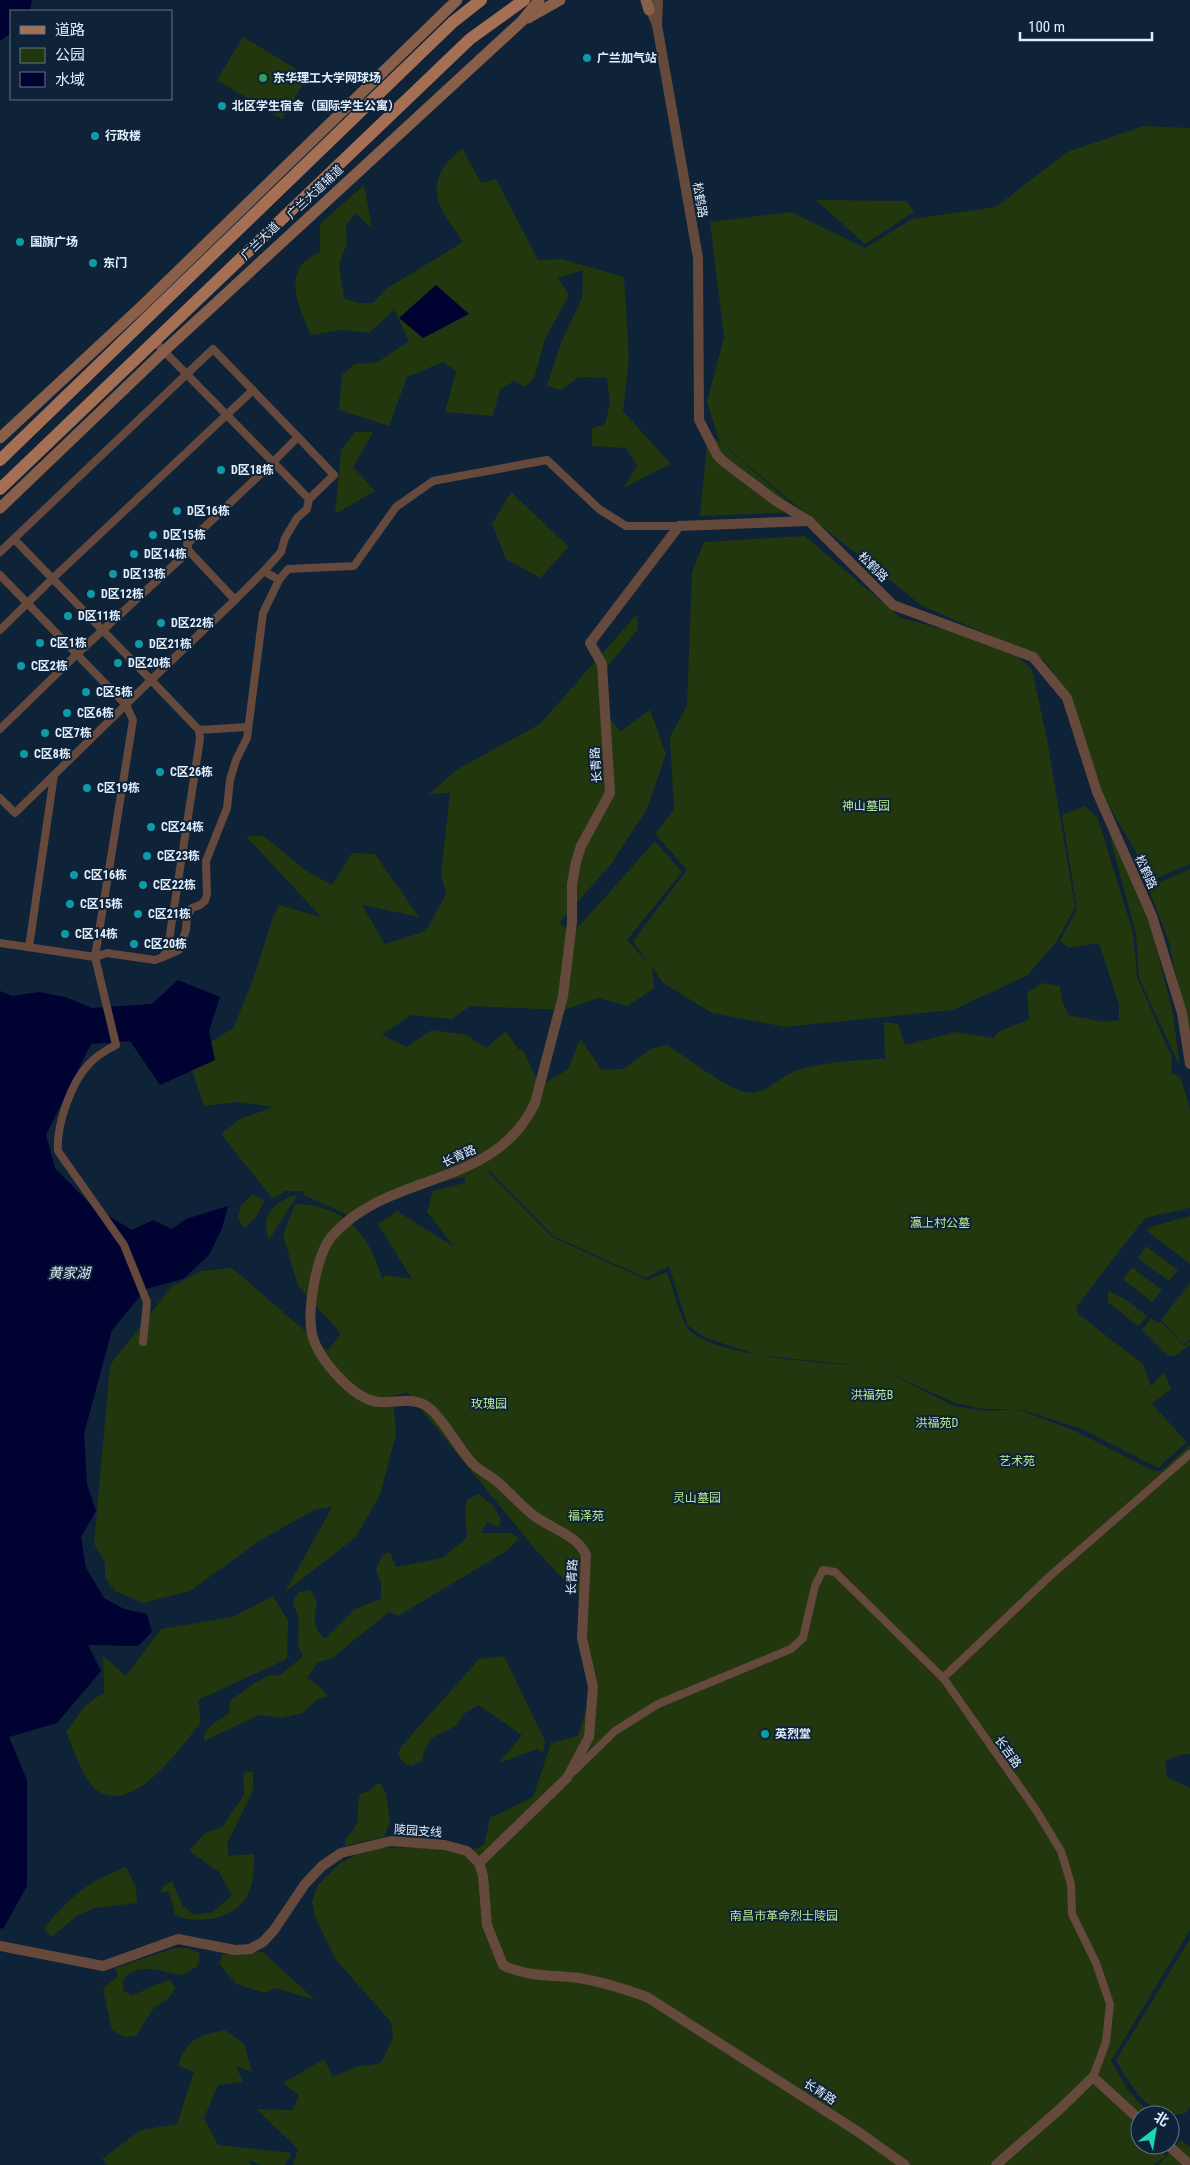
<svg xmlns="http://www.w3.org/2000/svg" width="1190" height="2165" font-family="'Roboto Condensed','Noto Sans SC',sans-serif">
<style>
.green{fill:#23370f;fill-rule:evenodd}
.water{fill:#000231}
.lines{fill:none;stroke-linecap:round;stroke-linejoin:round}
.minor{stroke:#64493c;stroke-width:8}
.tertiary{stroke:#64493c;stroke-width:10}
.secondary{stroke:#895f49;stroke-width:11}
.primary{stroke:#a56f53;stroke-width:12}
.culture-dot{fill:#0f9aa8;stroke:#0e2238;stroke-width:2}
.leisure-dot{fill:#2e9e5b;stroke:#0e2238;stroke-width:2}
.labels{text-anchor:middle;stroke-width:4;stroke-linejoin:round;paint-order:stroke}
.poi-label{font-size:12px;font-weight:bold;fill:#e1eefd;stroke:#0e2238;text-anchor:start}
.street-label{font-size:12px;fill:#e1eefd;stroke:#0e2238}
.park-label{font-size:12px;fill:#b7e790;stroke:#0e2238}
.water-label{font-size:14px;font-style:italic;fill:#dbe4f5;stroke:#0e2238}
</style>
<rect width="100%" height="100%" fill="#0e2238"/>
<g class="green">
<polygon points="243,37 308,76 282,119 217,80"/>
<polygon points="1144,126 1190,128 1190,864 1152,880 1104,797 1070,697 1044,660 921,605 804,512 720,442 707,402 724,337 710,222 791,212 865,248 912,219 996,207 1067,152"/>
<path d="M462 148 481 183 496 179 538 260 562 259 624 277 629 358 623 411 671 464 623 488 637 466 626 448 592 446V428L605 424 610 404 607 378 579 377 561 390 547 386 561 343 582 298 583 270 558 278 569 295 545 339 534 379 524 387 514 381 500 390 493 416 445 412 456 371 443 362 407 377 389 426 339 410 342 375 355 364 378 362 409 341 394 310 369 333 341 330 311 335C302 314 285 282 304 262 308 258 315 255 320 252V224L364 185 372 228 355 213 346 225 347 244 339 264 344 298 358 303H373L386 289 463 242C450 220 427 200 441 172 445 163 456 155 462 148Z"/>
<polygon points="816,200 907,201 914,212 865,244"/>
<polygon points="355,432 373,432 353,467 375,491 335,514 341,450"/>
<polygon points="708,432 801,512 700,516"/>
<polygon points="511,492 569,547 540,578 506,559 492,524"/>
<path d="M805 536 901 618 977 638 1012 651 1032 670 1047 739 1075 907 1057 941 1028 975 953 1010 785 1027 712 1013 663 983 652 967 654 988 628 1006 598 998 564 1010 470 1006 452 1019 411 1015 382 1035 406 1047 432 1030 467 1035 486 1048 506 1031 519 1050H523L540 1086 568 1069 580 1039 602 1070 623 1069 651 1049 667 1045C688 1058 724 1087 746 1092 764 1097 781 1075 797 1070 821 1063 860 1059 885 1059L884 1022 898 1024 905 1045 956 1032 994 1038 998 1032 1029 1019 1027 993 1042 983 1060 986 1062 1001 1068 1015 1105 1022 1119 1020V1005L1099 943 1069 948 1060 941 1077 909 1062 815 1085 806 1098 818 1133 933 1137 977 1172 1058 1171 1073 1180 1076 1190 1109V1208L1145 1218 1076 1307 1078 1314 1143 1364 1151 1386 1164 1372 1171 1389 1152 1404 1187 1442 1158 1468 1082 1429 1019 1409H984L955 1403 884 1371 954 1406 986 1411 1017 1409 1073 1430 1152 1470 1161 1471 1190 1445V1754L1180 1755 1165 1761 1167 1777 1190 1788V1930L1111 2061 1128 2090 1151 2115H1140V2145H1167L1164 2157 1154 2165H293L298 2149 256 2109 293 2110 299 2095 283 2083 324 2059 333 2077 356 2067 381 2063 393 2038 391 2022 336 1960 315 1917 312 1902 318 1885 340 1863 370 1848 438 1847 471 1851 484 1845 490 1818 533 1797 551 1743 578 1736 592 1689 581 1598 534 1548 407 1392 393 1396 396 1434 380 1495 356 1537 285 1592 332 1507 314 1510 259 1541 190 1591 143 1603 115 1591 105 1578V1562L94 1544 110 1365 171 1287 201 1271 232 1268 327 1350 340 1336 339 1331 298 1286 283 1235 295 1204C345 1205 370 1234 382 1279L385 1275 412 1279 378 1224 397 1211 454 1247 427 1212 433 1191 465 1183V1177L445 1181 350 1216 304 1195 305 1191H285L273 1199 221 1134 240 1119 274 1107 237 1102 204 1106 188 1058 234 1027 255 974 272 920 279 905 321 917 246 836H264L305 870 332 885 352 853 375 854 419 917 362 905 385 944 426 931 446 894 441 874 450 793 429 794 458 769 540 724 637 614 638 629 603 672 602 711 621 731 650 710 666 754 647 809 611 864 559 923 573 933 655 841 682 872 627 940 647 962 633 941 687 870 655 834 674 809 670 737 687 705 692 572 704 542ZM490 1171 553 1236 646 1278 669 1266 688 1326 706 1338 758 1355 874 1367C831 1363 718 1359 688 1329 682 1322 671 1283 667 1272L647 1280 552 1237 488 1172Z"/>
<polygon points="1108,829 1148,916 1172,1008 1180,1067 1139,978 1136,934"/>
<polygon points="1190,869 1190,1038 1168,939 1148,887"/>
<path d="M298 1194 269 1240C259 1215 275 1201 298 1194Z"/>
<polygon points="252,1195 265,1200 256,1217 244,1228 238,1218 241,1205"/>
<polygon points="1190,1216 1190,1264 1147,1231 1150,1227"/>
<polygon points="1146,1246 1178,1270 1169,1281 1138,1258"/>
<polygon points="1132,1267 1162,1290 1152,1302 1123,1279"/>
<polygon points="1190,1283 1190,1340 1184,1345 1161,1320"/>
<polygon points="1108,1291 1123,1298 1147,1316 1138,1326 1108,1302"/>
<polygon points="1151,1318 1158,1323 1160,1321 1184,1346 1190,1342 1190,1345 1175,1356 1168,1356 1142,1330"/>
<path d="M478 1494 494 1506 501 1520 498 1527 487 1522 481 1533H511L519 1538 508 1550 398 1616 389 1612 331 1659 318 1662 307 1678 319 1686 328 1696 316 1700 303 1713 281 1718 259 1715 204 1741C204 1725 219 1722 229 1712L230 1701 256 1682 268 1676 280 1675 303 1656 298 1646 299 1620 293 1602 298 1592 310 1590 317 1601C314 1616 312 1629 325 1639L355 1609 381 1599V1584L376 1570 382 1555 390 1552 396 1567 443 1558 467 1537C467 1524 463 1513 467 1500Z"/>
<path d="M273 1596 288 1621 287 1659 198 1700 201 1722C181 1747 136 1813 99 1792 84 1783 73 1748 66 1732L84 1707 104 1692 103 1656 126 1676 161 1629 232 1617Z"/>
<polygon points="504,1656 545,1741 543,1752 537,1749 499,1763 522,1735 478,1705 464,1714 456,1726 432,1738 424,1751 422,1761 411,1766 404,1763 398,1755 400,1748 479,1659"/>
<path d="M253 1771V1790L227 1844 229 1856 254 1854C254 1868 254 1883 247 1896 234 1920 197 1925 175 1915L169 1891 160 1893 163 1887 172 1881 183 1906 194 1915 213 1912 232 1895 219 1872 189 1851 205 1833 222 1827 244 1795 243 1773Z"/>
<path d="M376 1784H381L386 1794 390 1822 384 1837 345 1846V1839C366 1819 354 1815 360 1794L369 1791Z"/>
<path d="M126 1867 136 1887 137 1903 95 1908 78 1915 51 1937 44 1928C71 1897 86 1882 126 1867Z"/>
<path d="M1190 1939V2107L1186 2113C1151 2122 1131 2086 1116 2060Z"/>
<path d="M175 1948H187L200 1953 198 1966 182 1975C160 1972 140 1960 123 1980V1991L132 1995C146 1991 154 1984 170 1980L175 1988 170 1997 153 2009 136 2036 124 2037 112 2030 103 1989 118 1976 115 1968Z"/>
<polygon points="263,1952 315,2000 275,1988 265,1993 236,1984 219,1963 223,1954"/>
<path d="M225 2030 244 2044 252 2072 236 2066 243 2082 218 2085 204 2118 218 2145 292 2153 285 2165H261L248 2160 251 2165H107L102 2159 141 2130 177 2124 194 2072 178 2066C186 2039 199 2035 225 2030Z"/>
<polygon points="1181,2140 1190,2147 1190,2165 1158,2165"/>
</g>
<g class="water">
<polygon points="0,0 32,0 30,11 11,11 11,33 0,41"/>
<polygon points="436,285 469,314 423,338 399,318"/>
<polygon points="178,980 220,997 209,1031 215,1060 160,1085 130,1041 91,1044 46,1135 55,1168 92,1206 132,1230 153,1220 172,1229 186,1219 228,1206 222,1228 209,1255 183,1279 146,1289 112,1330 84,1434 87,1484 96,1511 81,1537 86,1568 104,1598 124,1609 147,1614 152,1632 138,1646 88,1645 101,1671 57,1723 9,1737 27,1780 27,1886 3,1929 0,1928 0,991 12,996 39,992 65,997 92,1008 152,1004"/>
</g>
<g class="lines">
<g class="minor">
<polyline points="298,437 334,475 309,499"/>
<polyline points="189,551 235,600 264,571 279,580 288,569 354,566 396,507 433,481 547,460 599,509 626,526 679,526"/>
<polyline points="0,552 213,349 298,437 273,462 309,499 307,509 297,518 285,538 281,552 264,571"/>
<polyline points="0,575 126,705 133,720 95,957 0,943"/>
<polyline points="0,630 52,579 253,390"/>
<polyline points="0,729 78,653 189,551 187,544 273,462 155,342"/>
<polyline points="199,730 247,727"/>
<polyline points="0,798 15,813 151,680 14,539"/>
<polyline points="29,947 54,775"/>
<polyline points="163,957 179,950 186,930 187,916 192,908 200,905 205,901 207,894 206,861 227,808 230,780 236,760 247,738 263,613 279,580"/>
<path d="M143 1342 147 1302 124 1245 58 1151C56 1126 71 1083 88 1065 96 1056 106 1050 116 1045L95 957 107 953 155 960 163 957 168 947 200 739 199 730 151 680 235 600"/>
<polyline points="943,1678 1050,1576 1190,1454"/>
<polyline points="574,1771 615,1731 658,1704 791,1649 803,1638 815,1586 823,1570 835,1572 944,1679 1036,1810 1061,1851 1071,1884 1072,1914 1096,1963 1110,2004 1106,2042 1093,2077"/>
</g>
<g class="tertiary">
<polyline points="648,3 657,25 698,258 699,420 717,455 724,462 776,501 809,521 893,605 1033,657 1067,698 1097,792 1152,916 1182,1013 1190,1064"/>
<polyline points="657,25 658,0"/>
<path d="M479 1863 567 1778 589 1737 593 1687 582 1638 586 1555C578 1535 549 1528 533 1515 519 1504 508 1490 494 1479 487 1474 479 1470 473 1464 459 1450 441 1414 425 1405 407 1395 389 1407 370 1400 348 1392 317 1357 312 1334 307 1310 316 1255 332 1236 390 1170 494 1190 535 1103L563 996 572 922V884L576 862 581 846 610 793 602 664 590 643 679 526 809 521"/>
<path d="M0 1946 103 1966 178 1939 235 1950 250 1949 263 1942 274 1930 305 1884 322 1866 341 1853 391 1841 445 1845 467 1851 479 1863 483 1876 487 1925 503 1965C525 1977 555 1975 579 1978 603 1982 625 1989 647 1997L860 2133 905 2165"/>
<polyline points="1168,2145 1190,2165"/>
<polyline points="996,2165 1061,2108 1093,2077 1140,2120"/>
</g>
<g class="secondary">
<polyline points="646,0 649,10"/>
<polyline points="528,18 560,0"/>
<polyline points="0,438 143,305 457,0"/>
<polyline points="0,508 164,351 522,21 539,0"/>
</g>
<g class="primary">
<polyline points="0,460 453,22 481,0"/>
<polyline points="0,489 470,39 524,0"/>
</g>
</g>
<g class="culture-dot">
<circle cx="587" cy="58" r="5"/>
<circle cx="222" cy="106" r="5"/>
<circle cx="95" cy="136" r="5"/>
<circle cx="20" cy="242" r="5"/>
<circle cx="93" cy="263" r="5"/>
<circle cx="221" cy="470" r="5"/>
<circle cx="177" cy="511" r="5"/>
<circle cx="153" cy="535" r="5"/>
<circle cx="134" cy="554" r="5"/>
<circle cx="113" cy="574" r="5"/>
<circle cx="91" cy="594" r="5"/>
<circle cx="68" cy="616" r="5"/>
<circle cx="161" cy="623" r="5"/>
<circle cx="40" cy="643" r="5"/>
<circle cx="139" cy="644" r="5"/>
<circle cx="118" cy="663" r="5"/>
<circle cx="21" cy="666" r="5"/>
<circle cx="86" cy="692" r="5"/>
<circle cx="67" cy="713" r="5"/>
<circle cx="45" cy="733" r="5"/>
<circle cx="24" cy="754" r="5"/>
<circle cx="160" cy="772" r="5"/>
<circle cx="87" cy="788" r="5"/>
<circle cx="151" cy="827" r="5"/>
<circle cx="147" cy="856" r="5"/>
<circle cx="74" cy="875" r="5"/>
<circle cx="143" cy="885" r="5"/>
<circle cx="70" cy="904" r="5"/>
<circle cx="138" cy="914" r="5"/>
<circle cx="65" cy="934" r="5"/>
<circle cx="134" cy="944" r="5"/>
<circle cx="765" cy="1734" r="5"/>
</g>
<circle class="leisure-dot" cx="263" cy="78" r="5"/>
<g class="labels">
<g class="poi-label">
<text x="597" y="62">广兰加气站</text>
<text x="273" y="82">东华理工大学网球场</text>
<text x="232" y="110">北区学生宿舍（国际学生公寓）</text>
<text x="105" y="140">行政楼</text>
<text x="30" y="246">国旗广场</text>
<text x="103" y="267">东门</text>
<text x="231" y="474">D区18栋</text>
<text x="187" y="515">D区16栋</text>
<text x="163" y="539">D区15栋</text>
<text x="144" y="558">D区14栋</text>
<text x="123" y="578">D区13栋</text>
<text x="101" y="598">D区12栋</text>
<text x="78" y="620">D区11栋</text>
<text x="171" y="627">D区22栋</text>
<text x="50" y="647">C区1栋</text>
<text x="149" y="648">D区21栋</text>
<text x="128" y="667">D区20栋</text>
<text x="31" y="670">C区2栋</text>
<text x="96" y="696">C区5栋</text>
<text x="77" y="717">C区6栋</text>
<text x="55" y="737">C区7栋</text>
<text x="34" y="758">C区8栋</text>
<text x="170" y="776">C区26栋</text>
<text x="97" y="792">C区19栋</text>
<text x="161" y="831">C区24栋</text>
<text x="157" y="860">C区23栋</text>
<text x="84" y="879">C区16栋</text>
<text x="153" y="889">C区22栋</text>
<text x="80" y="908">C区15栋</text>
<text x="148" y="918">C区21栋</text>
<text x="75" y="938">C区14栋</text>
<text x="144" y="948">C区20栋</text>
<text x="775" y="1738">英烈堂</text>
</g>
<g class="street-label">
<text transform="translate(315 192) rotate(-43)" y="4">广兰大道辅道</text>
<text transform="translate(700 200) rotate(80)" y="4">松鹤路</text>
<text transform="translate(260 241) rotate(-44)" y="4">广兰大道</text>
<text transform="translate(873 567) rotate(45)" y="4">松鹤路</text>
<text transform="translate(596 765) rotate(-94)" y="4">长青路</text>
<text transform="translate(1146 872) rotate(66)" y="4">松鹤路</text>
<text transform="translate(459 1156) rotate(-24)" y="4">长青路</text>
<text transform="translate(572 1577) rotate(-87)" y="4">长青路</text>
<text transform="translate(1008 1752) rotate(54)" y="4">长吉路</text>
<text transform="translate(418 1831) rotate(4)" y="4">陵园支线</text>
<text transform="translate(820 2092) rotate(33)" y="4">长青路</text>
</g>
<g class="park-label">
<text x="866" y="810">神山墓园</text>
<text x="940" y="1227">瀛上村公墓</text>
<text x="872" y="1399">洪福苑B</text>
<text x="489" y="1408">玫瑰园</text>
<text x="937" y="1427">洪福苑D</text>
<text x="1017" y="1465">艺术苑</text>
<text x="697" y="1502">灵山墓园</text>
<text x="586" y="1520">福泽苑</text>
<text x="784" y="1920">南昌市革命烈士陵园</text>
</g>
<g class="water-label">
<text x="69" y="1278">黄家湖</text>
</g>
</g>
<rect x="10" y="10" width="162" height="90" fill="#0e2238" stroke="#627487"/>
<rect x="20" y="26" width="25" height="8" fill="#a56f53" stroke="#627487"/>
<text x="55" y="35" font-size="15" fill="#e1eefd">道路</text>
<rect x="20" y="48" width="25" height="15" fill="#23370f" stroke="#627487"/>
<text x="55" y="60" font-size="15" fill="#e1eefd">公园</text>
<rect x="20" y="72" width="25" height="15" fill="#000231" stroke="#627487"/>
<text x="55" y="85" font-size="15" fill="#e1eefd">水域</text>
<g transform="translate(1155 2130) rotate(31)"><circle r="24" fill="#0e2238" stroke="#627487"/>
<path d="M0-4L9 19L0 12L-9 19Z" fill="#1ed5b1"/>
<text y="-8" font-size="14" font-weight="bold" text-anchor="middle" fill="#e1eefd">北</text>
</g>
<path d="M1020 32v8h132v-8" fill="none" stroke="#e1eefd" stroke-width="2.5"/>
<text x="1028" y="32" font-size="15" fill="#e1eefd" stroke="#0e2238" stroke-width="4" paint-order="stroke">100 m</text>
</svg>
